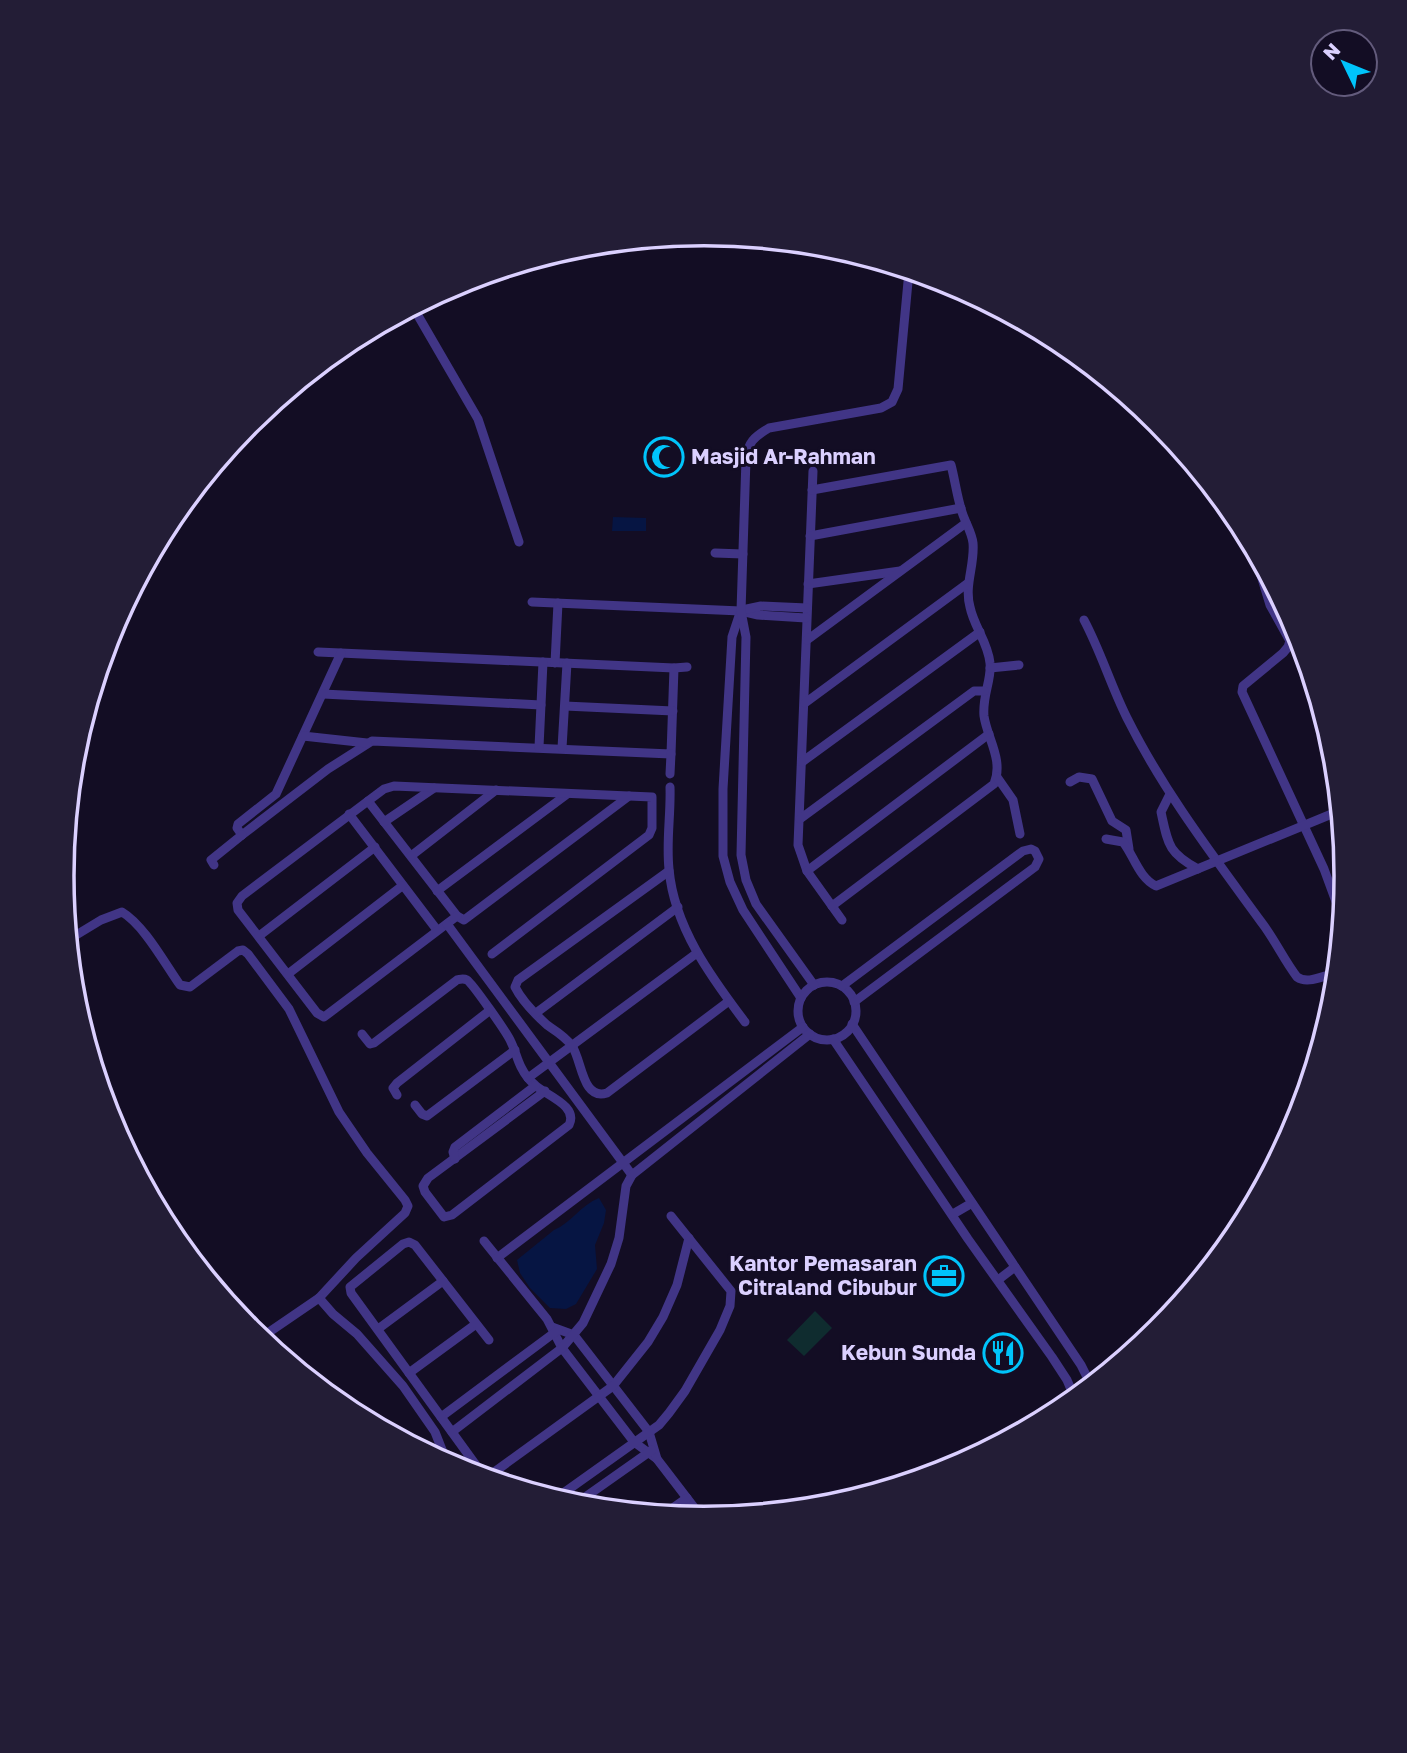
<svg xmlns="http://www.w3.org/2000/svg" width="1407" height="1753" font-family="'Golos Text',sans-serif">
<style>
.green{fill:#0f2c2f}
.water{fill:#061543}
.lines{fill:none;stroke-linecap:round;stroke-linejoin:round}
.minor{stroke:#413586;stroke-width:9}
.labels{text-anchor:middle;stroke-width:6;stroke-linejoin:round;paint-order:stroke}
.poi-label{font-size:21px;font-weight:bold;fill:#dbd0ff;stroke:#130d24;text-anchor:end}
.rim{fill:none;stroke:#dbd0ff;stroke-width:3.5}
</style>
<rect width="100%" height="100%" fill="#130d24"/>
<polygon class="green" points="815,1311 832,1328 804,1356 787,1340"/>
<g class="water">
<polygon points="613,517 646,518 646,531 612,531"/>
<path d="M599 1198 606 1210 604 1223 595 1245 597 1269 576 1304 566 1309 550 1308 530 1288 520 1273 517 1260 554 1230C571 1223 581 1205 599 1198Z"/>
</g>
<g class="lines">
<g class="minor">
<polyline points="413,307 478,419 519,542"/>
<polyline points="813,471 798,845 807,871 842,920"/>
<path d="M812 490 951 465C955 480 957 497 962 512 965 522 972 533 973 543 975 565 964 585 970 607 974 627 988 642 990 663 992 679 982 696 984 716 987 738 1004 760 994 784L832 906"/>
<polyline points="810,536 961,508"/>
<polyline points="1253,549 1270,605 1290,641 1288,647 1283,653 1243,686 1242,692 1324,869 1342,918"/>
<polyline points="715,553 743,554"/>
<polyline points="808,584 900,571"/>
<polyline points="532,602 741,611 758,615 806,618"/>
<polyline points="742,610 761,606 807,608"/>
<polyline points="740,613 732,637 723,789 723,856 730,882 743,910 801,998"/>
<path d="M1084 620C1101 652 1111 686 1127 718 1164 792 1214 857 1262 923 1275 940 1284 960 1297 977 1307 984 1320 977 1332 974"/>
<polyline points="807,640 966,523"/>
<polyline points="318,652 674,668"/>
<polyline points="341,653 276,794 238,824 237,828 242,835 328,769 372,741 671,754 674,668 687,667"/>
<polyline points="555,663 558,603"/>
<polyline points="990,668 1019,665"/>
<polyline points="323,694 541,705"/>
<polyline points="805,703 968,583"/>
<polyline points="565,706 673,711"/>
<polyline points="303,736 367,743"/>
<polyline points="539,747 543,662"/>
<polyline points="562,748 567,663"/>
<polyline points="802,762 980,632"/>
<polyline points="670,774 671,754"/>
<polyline points="997,777 1013,800 1020,834"/>
<polyline points="1070,782 1079,777 1092,779 1112,821 1126,830 1129,849"/>
<path d="M670 787C671 814 666 841 669 869 674 927 711 977 745 1022"/>
<path d="M1170 794 1161 812C1168 844 1168 853 1198 869"/>
<polyline points="368,801 457,916 464,920 629,796"/>
<polyline points="349,814 437,930"/>
<polyline points="800,819 974,691 984,691"/>
<polyline points="384,822 434,788"/>
<path d="M1106 839 1123 842C1134 856 1139 878 1156 886L1339 811"/>
<polyline points="411,856 496,790"/>
<polyline points="214,865 211,860 242,835"/>
<path d="M669 871 518 980 515 987C522 1001 536 1015 547 1025 556 1031 566 1037 572 1046 582 1060 582 1101 607 1093L729 1001"/>
<polyline points="807,871 989,734"/>
<polyline points="437,891 566,795"/>
<polyline points="457,916 324,1017 317,1013 238,910 237,903 242,896 368,801 384,789 394,786 652,797 652,828 649,835 492,954"/>
<polyline points="447,924 632,1175"/>
<polyline points="259,936 375,847"/>
<path d="M68 940 101 920 122 912C144 925 165 964 180 985L190 987 238 951 243 950 248 954 289 1009 339 1112 367 1153 405 1200 408 1206 405 1213 356 1258 319 1298 259 1339"/>
<polyline points="288,974 402,886"/>
<circle cx="827" cy="1011" r="29"/>
<path d="M814 985 756 904 746 880 741 855 746 637 741 611 746 459C748 442 754 437 769 428L881 408 892 402 898 389 909 271"/>
<polyline points="842,986 1023,851 1031,849 1035,851 1039,859 1035,867 854,1002"/>
<polyline points="536,1013 678,907"/>
<polyline points="852,1024 1081,1365 1091,1385"/>
<path d="M362 1034 370 1044 374 1043 457 980C462 979 463 978 467 980 472 983 508 1034 511 1042 515 1050 517 1059 521 1067 524 1073 529 1080 534 1084 544 1095 579 1105 569 1125L452 1215 444 1217 425 1192 423 1186 428 1178 545 1091"/>
<polyline points="833,1039 968,1239 1052,1357 1067,1380 1075,1399"/>
<polyline points="528,1078 697,953"/>
<polyline points="397,1095 393,1088 397,1083 489,1011"/>
<polyline points="415,1105 422,1114 427,1116 515,1050"/>
<polyline points="455,1159 453,1152 455,1147 535,1086"/>
<polyline points="953,1214 972,1203"/>
<polyline points="484,1241 547,1319 562,1348 634,1442 657,1459"/>
<polyline points="497,1258 803,1027"/>
<polyline points="998,1280 1015,1267"/>
<polyline points="319,1298 333,1314 357,1334 403,1386 435,1432 448,1465"/>
<polyline points="552,1327 574,1335 649,1432 657,1459 703,1519"/>
<polyline points="378,1329 443,1281"/>
<polyline points="409,1373 476,1324"/>
<polyline points="441,1417 558,1330"/>
<polyline points="452,1432 562,1348 583,1323 611,1264 619,1238 626,1186 632,1175 810,1034"/>
<polyline points="486,1478 613,1386 648,1342 663,1317 677,1285 689,1238"/>
<polyline points="486,1479 351,1293 350,1287 403,1244 409,1242 415,1245 489,1340"/>
<polyline points="555,1499 659,1425 669,1413 685,1391 720,1330 730,1306 731,1291 671,1216"/>
<polyline points="574,1505 652,1450"/>
<polyline points="663,1515 687,1498"/>
</g>
</g>
<defs>
<g id="mosque-ring" transform="scale(2.0125)"><circle r="9.5" fill="#130d24" stroke="#00c4fb" stroke-width="1.5"/><path d="M3.5-4.9A6 6 0 1 0 3.5 4.9A5 5 0 1 1 3.5-4.9Z" fill="#00c4fb"/></g>
<g id="office-ring" transform="scale(2.0125)"><circle r="9.5" fill="#130d24" stroke="#00c4fb" stroke-width="1.5"/><path d="M-6-3h4V-5.5h4V-3h4V5H-6ZM-1-4.5V-3h2v-1.5ZM-6 0V1H6V0Z" fill="#00c4fb"/></g>
<g id="restaurant-ring" transform="scale(2.0125)"><circle r="9.5" fill="#130d24" stroke="#00c4fb" stroke-width="1.5"/><path d="M-5-6h1v4h1v-4h1v4h1v-4h1v5L-1.5 .5V6h-2V.5L-5-1ZM5-6V6H3V1.5H1.5Q1.5-4 5-6Z" fill="#00c4fb"/></g>
</defs>
<g fill-rule="evenodd">
<use href="#mosque-ring" x="664" y="457"/>
<use href="#office-ring" x="944" y="1276"/>
<use href="#restaurant-ring" x="1003" y="1353"/>
</g>
<g class="labels">
<g class="poi-label">
<text x="691" y="464" text-anchor="start">Masjid Ar-Rahman</text>
<text x="917" y="1271">Kantor Pemasaran<tspan x="917" dy="24">Citraland Cibubur</tspan></text>
<text x="976" y="1360">Kebun Sunda</text>
</g>
</g>
<path d="M0 0H1407V1753H0ZM74 876a630 630 0 1 1 1260 0a630 630 0 1 1-1260 0Z" fill="#231d36" fill-rule="evenodd"/>
<path class="rim" d="M74 876a630 630 0 1 1 1260 0a630 630 0 1 1-1260 0Z"/>
<g transform="translate(1344 63) rotate(313)"><circle r="33" fill="#130d24" stroke="#635b7c" stroke-width="2"/>
<path d="M0-5L12 26L0 18L-12 26Z" fill="#00c4fb"/>
<text y="-10" font-size="19" font-weight="bold" text-anchor="middle" fill="#dbd0ff">N</text>
</g>
</svg>
